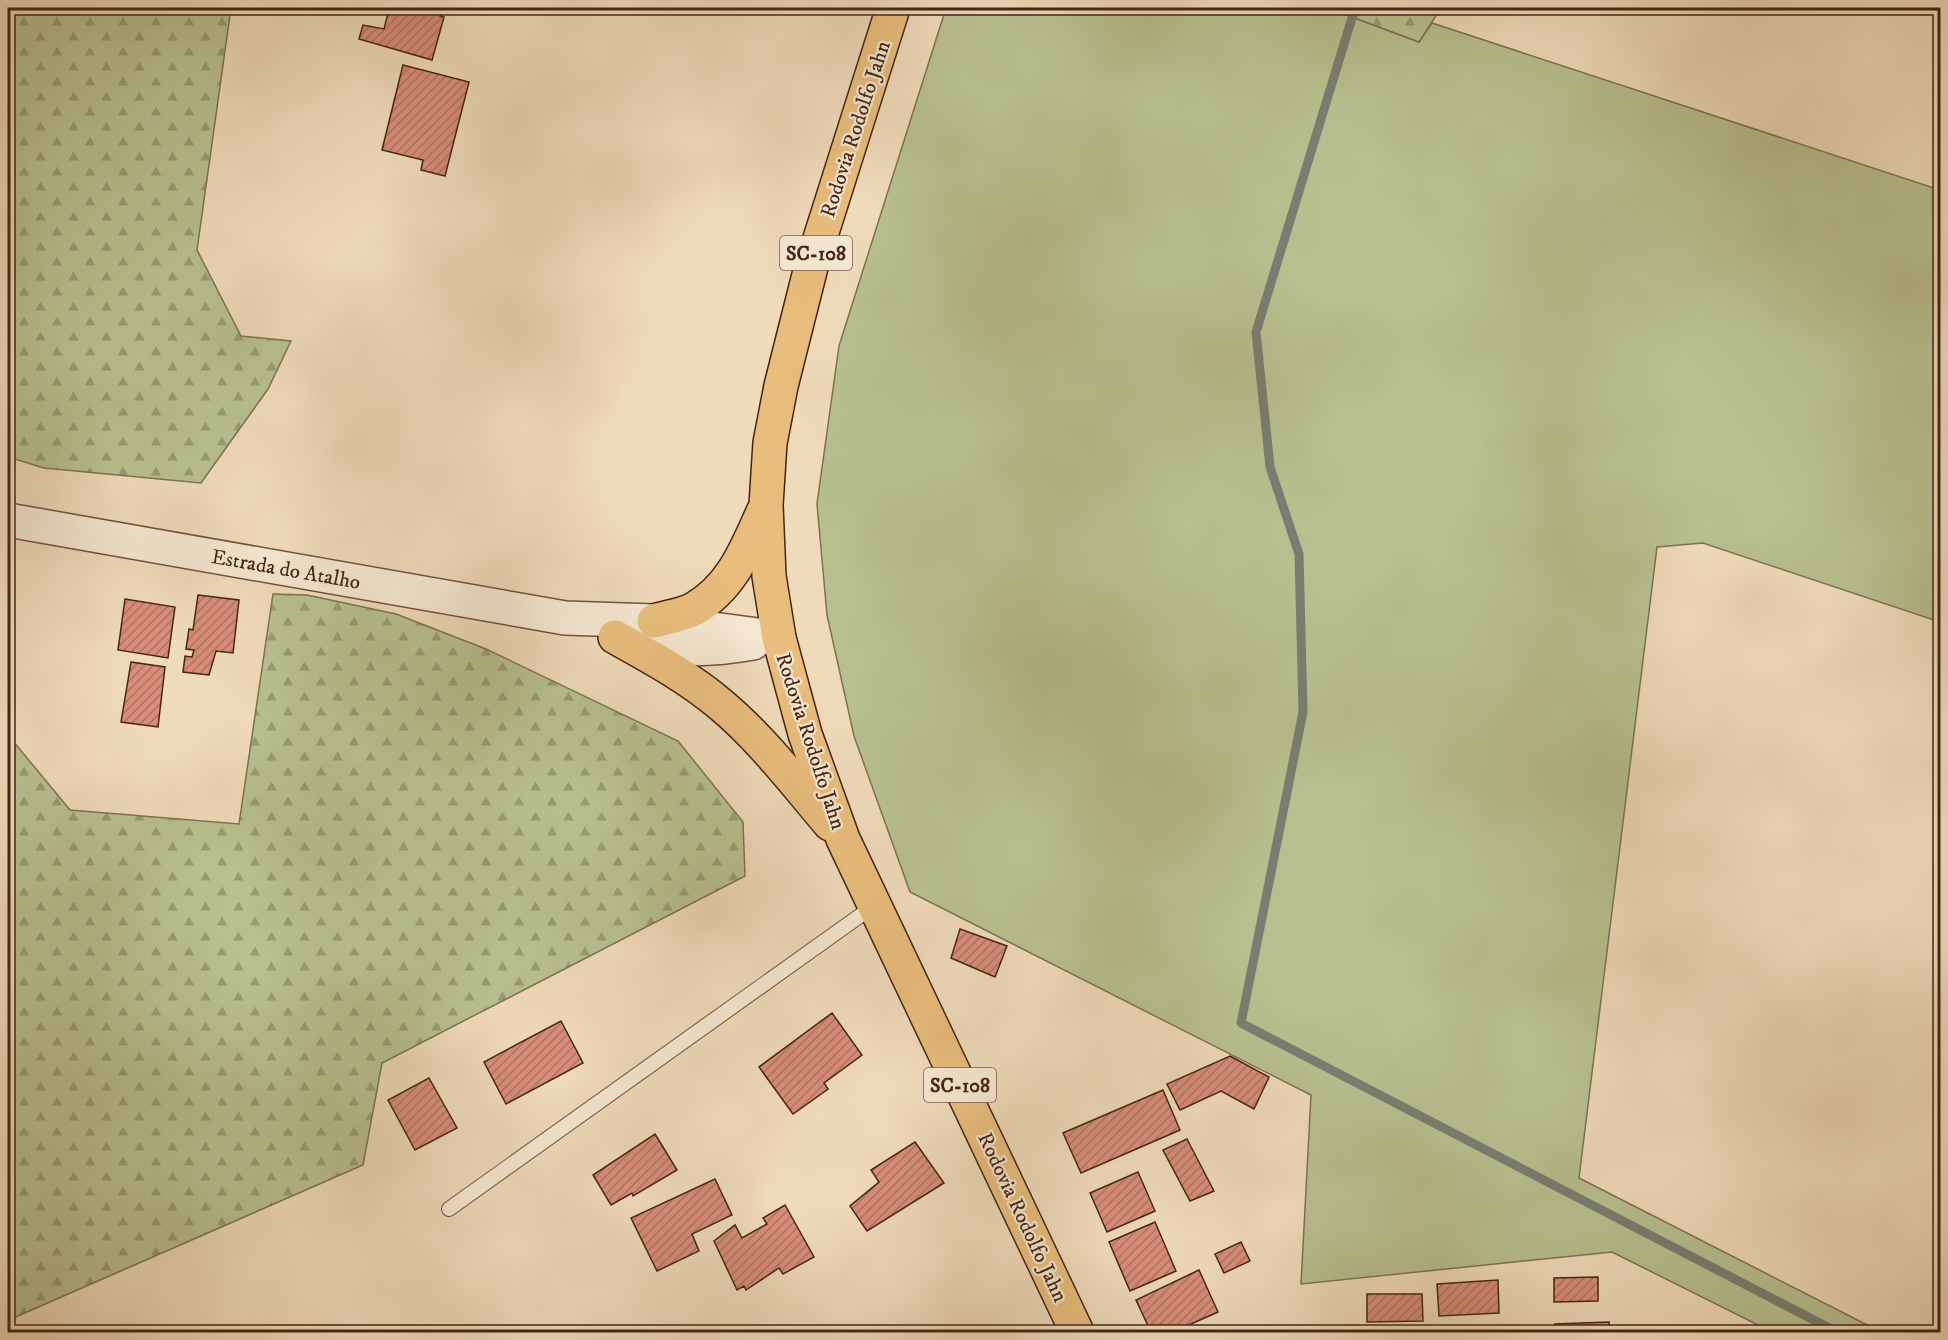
<svg xmlns="http://www.w3.org/2000/svg" width="1948" height="1340" font-family="'IM FELL DW Pica',serif">
<style>
.grass{fill:#b8c090;stroke:#7e7252;stroke-width:1.5}
.forest{fill:url(#forest-firs);stroke:#7e7252;stroke-width:1.5}
.lines{fill:none;stroke-linecap:round;stroke-linejoin:round}
.stream{stroke:#787f71;stroke-width:9}
.building{fill:url(#building-hatch);stroke:#452515;stroke-width:1.5}
.service-casing{stroke:#70523e;stroke-width:16}
.tertiary-casing{stroke:#70523e;stroke-width:36}
.primary-casing{stroke:#452515;stroke-width:36}
.service{stroke:#f5e7d2;stroke-width:14}
.tertiary{stroke:#f5e7d2;stroke-width:33}
.primary{stroke:#e8bd7d;stroke-width:33}
.labels{text-anchor:middle;stroke-width:4.5;stroke-linejoin:round;paint-order:stroke}
.shield{fill:#f5e7d2;stroke:#7a5f4e;stroke-width:1.5}
.shield-label{font-size:20px;font-weight:bold;fill:#452515}
.street-label{font-size:21px;fill:#452515;stroke:#f5e7d2}
</style>
<defs>
<pattern id="forest-firs" width="22" height="20" patternUnits="userSpaceOnUse" patternTransform="scale(1.5)"><rect width="22" height="20" fill="#b8c090"/><path d="M5 1l3.5 6h-7zM16 11l3.5 6h-7z" fill="#979c74"/></pattern>
<pattern id="building-hatch" width="6" height="6" patternUnits="userSpaceOnUse" patternTransform="scale(1.5)"><rect width="6" height="6" fill="#d78d79"/><path d="M-1 1l2-2M0 6l6-6M5 7l2-2" fill="none" stroke="#b07362"/></pattern>
</defs>
<rect width="100%" height="100%" fill="#efdaba"/>
<filter id="stains"><feTurbulence type="fractalNoise" baseFrequency=".00333" numOctaves="4"/><feColorMatrix values="0 0 0 0 .2 0 0 0 0 .09 0 0 0 0 .02 0 0 0 .5 -.17"/></filter>
<radialGradient id="worn" r=".72"><stop offset=".6" stop-color="#630" stop-opacity="0"/><stop offset="1" stop-color="#630" stop-opacity=".3"/></radialGradient>
<polygon class="grass" points="946,8 1328,8 1419,42 1432,23 1940,190 1940,622 1703,543 1657,547 1579,1178 1881,1332 1772,1332 1612,1252 1301,1284 1311,1095 910,892 854,736 827,615 817,504 839,346"/>
<g class="forest">
<polygon points="8,8 231,8 197,250 241,336 291,341 268,389 201,483 44,468 8,457"/>
<polygon points="1328,8 1441,8 1419,42"/>
<polygon points="273,594 307,595 396,614 486,649 678,741 743,822 745,876 382,1063 363,1165 11,1319 14,1332 8,1332 8,735 70,810 239,824"/>
</g>
<g class="lines">
<polyline class="stream" points="1355,8 1256,332 1270,467 1299,554 1303,712 1241,1023 1837,1332"/>
</g>
<g class="building">
<polygon points="380,8 443,8 440,16 444,17 432,60 359,39 363,25 384,29 389,9"/>
<polygon points="403,65 469,82 445,176 421,170 423,160 382,150"/>
<polygon points="198,595 239,600 233,653 216,651 209,675 183,672 185,656 192,657 194,650 186,649 189,629 193,630"/>
<polygon points="125,599 175,607 168,658 118,650"/>
<polygon points="131,662 165,667 158,727 121,722"/>
<polygon points="960,929 1007,946 995,977 951,958"/>
<polygon points="832,1013 862,1055 824,1083 828,1089 793,1114 759,1067"/>
<polygon points="561,1021 583,1063 506,1104 484,1062"/>
<polygon points="1230,1056 1269,1077 1254,1109 1221,1091 1180,1110 1167,1084"/>
<polygon points="429,1078 457,1128 415,1150 388,1100"/>
<polygon points="1163,1090 1180,1130 1081,1173 1063,1133"/>
<polygon points="655,1134 677,1170 633,1196 632,1193 611,1205 593,1175"/>
<polygon points="1187,1139 1214,1191 1190,1201 1163,1150"/>
<polygon points="915,1142 944,1183 867,1231 850,1206 879,1182 871,1170"/>
<polygon points="1138,1172 1155,1211 1107,1232 1090,1193"/>
<polygon points="715,1179 732,1215 692,1234 699,1251 657,1271 631,1218"/>
<polygon points="785,1205 814,1257 783,1274 779,1268 746,1290 744,1286 737,1290 714,1241 735,1225 742,1238 767,1224 763,1218"/>
<polygon points="1155,1222 1176,1271 1130,1291 1109,1242"/>
<polygon points="1241,1242 1250,1261 1224,1273 1215,1254"/>
<polygon points="1199,1270 1218,1312 1173,1332 1151,1332 1136,1300"/>
<polygon points="1598,1277 1598,1301 1554,1302 1554,1278"/>
<polygon points="1498,1280 1499,1313 1439,1316 1437,1284"/>
<polygon points="1367,1294 1422,1294 1423,1321 1367,1322"/>
<polygon points="1609,1322 1610,1332 1555,1332 1555,1324"/>
<polygon points="1735,1328 1735,1332 1691,1332 1691,1329"/>
<polygon points="1671,1329 1671,1332 1616,1332 1616,1331"/>
</g>
<g class="lines">
<g class="service-casing">
<polyline id="service" points="449,1209 875,905"/>
</g>
<g class="tertiary-casing">
<g id="tertiary">
<polyline points="8,520 565,618 654,621 779,638"/>
<path d="M623 639C674 650 701 652 753 643"/>
</g>
</g>
<g class="primary-casing">
<g id="primary">
<polyline points="893,8 811,267 781,386 770,443 766,505 769,576 779,638 805,734 843,839 1077,1332"/>
<path d="M654 621C667 617 683 615 694 609 732 587 746 550 763 512"/>
<path d="M615 637C651 657 688 677 720 704 761 738 795 783 830 824"/>
</g>
</g>
<use href="#service" class="service"/>
<use href="#tertiary" class="tertiary"/>
<use href="#primary" class="primary"/>
</g>
<g class="labels">
<g class="shield">
<rect x="780" y="236" width="72" height="34" rx="4.5"/>
<rect x="924" y="1068" width="72" height="34" rx="4.5"/>
</g>
<g class="shield-label">
<text x="816" y="260">SC-108</text>
<text x="960" y="1092">SC-108</text>
</g>
<g class="street-label">
<text transform="translate(855 129) rotate(-72)" y="7">Rodovia Rodolfo Jahn</text>
<text transform="translate(286 569) rotate(10)" y="7">Estrada do Atalho</text>
<text transform="translate(811 741) rotate(72)" y="7">Rodovia Rodolfo Jahn</text>
<text transform="translate(1023 1217) rotate(65)" y="7">Rodovia Rodolfo Jahn</text>
</g>
</g>
<rect width="1948" height="1340" fill="none" stroke="#efdaba" stroke-width="30"/>
<rect x="9" y="9" width="1930" height="1322" fill="none" stroke="#452515" stroke-width="3"/>
<rect x="15" y="15" width="1918" height="1310" fill="none" stroke="#452515" stroke-width="1.5"/>
<rect width="100%" height="100%" filter="url(#stains)"/>
<rect width="100%" height="100%" fill="url(#worn)"/>
</svg>
